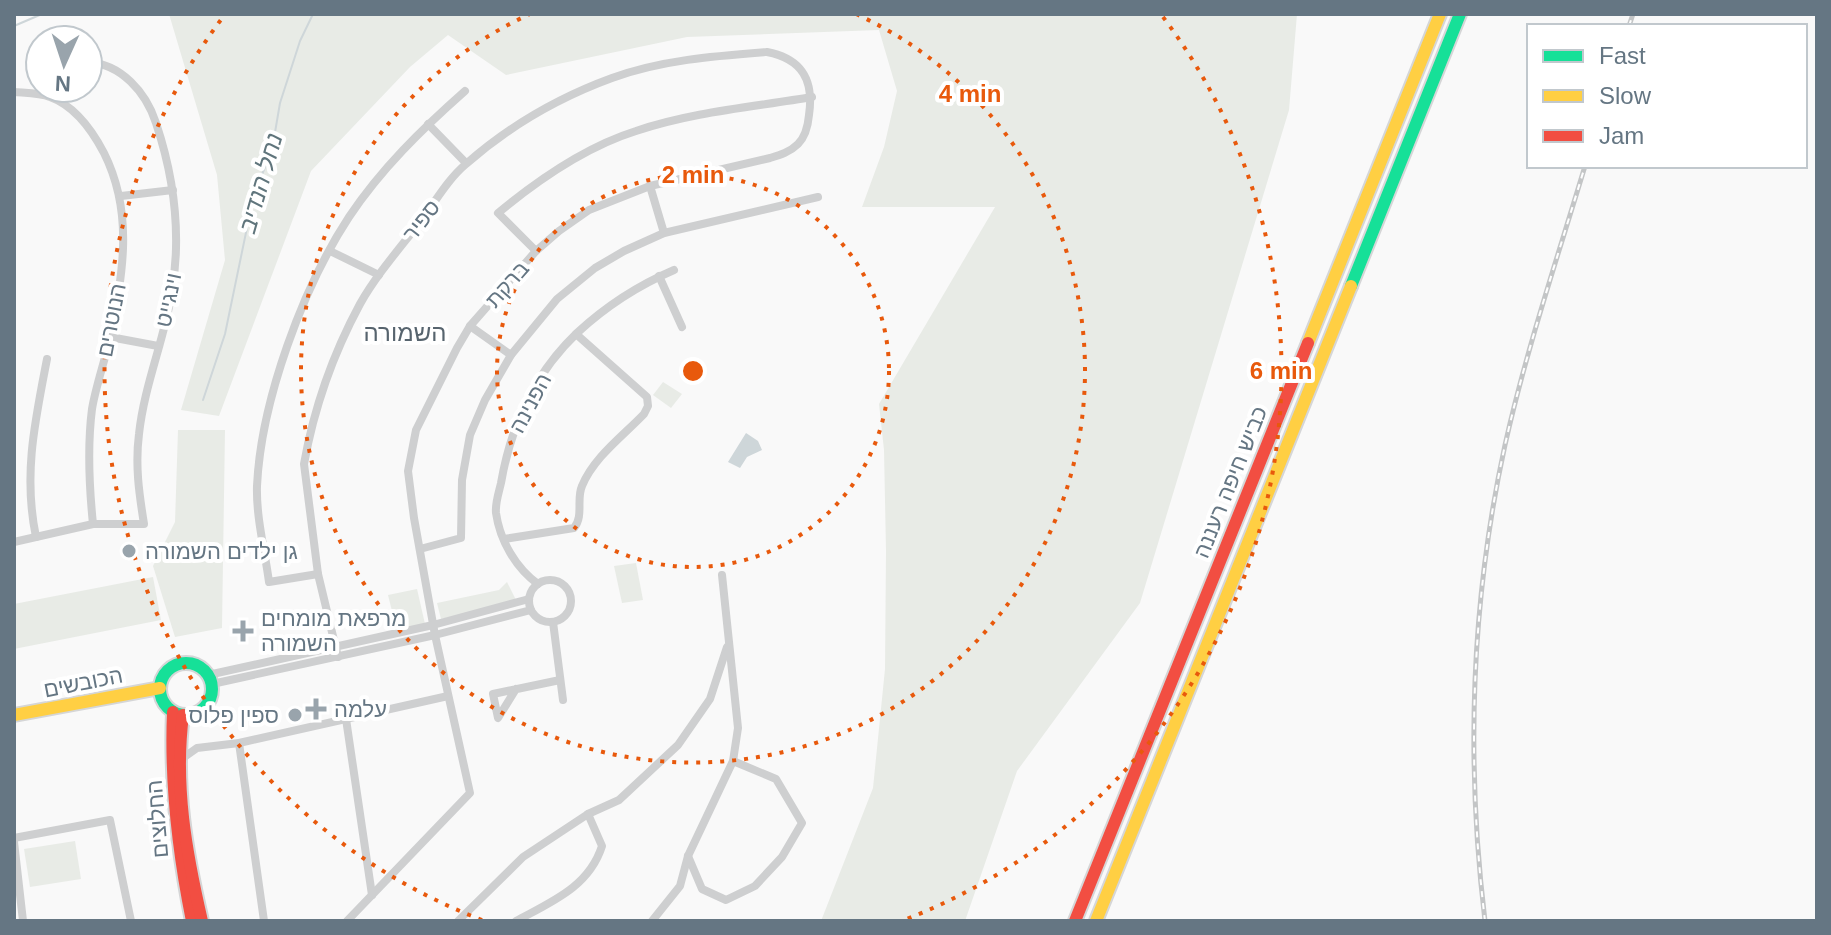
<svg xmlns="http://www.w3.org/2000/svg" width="1831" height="935" font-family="Arial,Heebo,sans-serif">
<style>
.green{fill:#e8ebe6}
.water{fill:#ced6d9}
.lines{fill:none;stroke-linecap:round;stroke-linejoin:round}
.stream{stroke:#ced6d9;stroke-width:2}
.fast-casing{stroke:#d5d6d7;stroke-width:16}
.slow-casing{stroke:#d5d6d7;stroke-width:16}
.jam-casing{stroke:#d5d6d7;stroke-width:16}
.street{stroke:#cecfd0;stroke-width:8}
.fast{stroke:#16e098;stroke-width:12}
.slow{stroke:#ffcf43;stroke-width:12}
.jam{stroke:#f24e42;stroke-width:12}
.rail-casing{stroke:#c3c5c6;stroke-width:5}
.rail{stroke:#fff;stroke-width:2;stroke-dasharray:6;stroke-linecap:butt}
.ring{fill:none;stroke:#e8590c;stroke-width:4;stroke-dasharray:4 8}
.poi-dot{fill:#99a4ac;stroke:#fff;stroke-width:3}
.labels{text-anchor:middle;stroke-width:8;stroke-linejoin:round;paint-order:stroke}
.street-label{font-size:22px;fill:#657683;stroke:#fff}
.poi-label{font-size:22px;fill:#657683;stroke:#fff;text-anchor:start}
.water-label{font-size:24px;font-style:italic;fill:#60757c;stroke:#fff}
.neighbourhood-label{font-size:24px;fill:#57646e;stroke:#fff}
.centre{fill:#e8590c;stroke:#fff;stroke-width:4}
.ring-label{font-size:24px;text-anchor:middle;font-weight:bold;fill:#e8590c;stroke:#fff;stroke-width:8;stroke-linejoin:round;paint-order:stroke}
</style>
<rect width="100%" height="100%" fill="#f9f9f9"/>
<g class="green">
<polygon points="169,14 1297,14 1289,110 1140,603 1017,771 965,921 821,921 873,788 885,669 886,551 884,450 879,404 995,207 862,207 884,147 897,91 879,30 687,37 506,75 448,35 410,67 311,171 219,416 181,410 225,260 217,175"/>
<polygon points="663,382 682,394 671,408 653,395"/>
<polygon points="178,430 225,430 222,628 175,637 153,566 175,522"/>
<polygon points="636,563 643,600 622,603 614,566"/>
<polygon points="153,577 161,620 14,649 14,604"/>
<polygon points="507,582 517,602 441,619 437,603 499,590"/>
<polygon points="417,589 425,624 397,631 388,595"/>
<polygon points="75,841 81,879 30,887 24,849"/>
</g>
<polygon class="water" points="746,433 758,441 762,450 747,457 740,468 728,462"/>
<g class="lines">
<g class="stream">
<polyline points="14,26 42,14"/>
<polyline points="203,400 225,334 254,194 272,150 280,103 300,41 313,14"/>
</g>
<g class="fast-casing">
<g id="fast">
<polyline points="1351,286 1460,14"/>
<circle cx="186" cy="689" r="26"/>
</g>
</g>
<g class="slow-casing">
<g id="slow">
<polyline points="1308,343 1440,14"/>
<polyline points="14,715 160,688"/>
<polyline points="1096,921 1351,286"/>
</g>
</g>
<g class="jam-casing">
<g id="jam">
<path d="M173 712C170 783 178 852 192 921"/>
<path d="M183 715C174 785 186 852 202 921"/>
<polyline points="1075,921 1308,343"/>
</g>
</g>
<g class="street">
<path d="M14 92C25 93 40 93 50 97 75 106 92 130 104 153 134 213 123 274 110 337 105 361 96 385 92 409 87 448 89 485 93 524"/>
<polyline points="428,124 466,163"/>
<polyline points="650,186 664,233"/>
<polyline points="121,196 173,190"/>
<polyline points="330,251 379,275"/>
<path d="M536 251 498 213C539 179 585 147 636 131 692 112 753 107 812 97"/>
<polyline points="659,276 682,327"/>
<polyline points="470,326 511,355"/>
<polyline points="110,337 158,346"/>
<path d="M36 537C23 475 35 421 47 359"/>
<path d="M504 539 574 528C584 516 576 499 582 486 594 457 623 436 644 414L648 406 647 397 576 334"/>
<path d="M14 542 93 524H144C139 493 135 465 139 434 144 387 163 343 171 297 182 237 175 180 156 123 146 92 121 64 88 62"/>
<polyline points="420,549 461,538 462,480 470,435 485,400 511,355 557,299 595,268 624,251 664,233 818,197"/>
<path d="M318 574 269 582C265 551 256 517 257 486 261 401 303 287 349 217 381 169 422 129 465 91"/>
<circle cx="550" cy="601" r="21"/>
<path d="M538 584C516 568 500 541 496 513 495 503 499 492 501 483 511 425 534 374 577 333 605 307 639 285 674 270"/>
<polyline points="553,622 563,700"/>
<path d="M338 657 318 574 304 464C314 408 333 354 360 304 377 274 400 248 421 221 435 202 448 179 466 164 508 127 560 97 612 78 661 60 715 56 767 52 803 59 814 81 809 115 808 126 806 136 798 144 790 152 780 155 770 158L650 186 589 210 559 231 536 251 470 326 457 348 416 430 408 471 414 518 435 635 470 793 347 921"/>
<polyline points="208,675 433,625 529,599"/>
<polyline points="212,684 435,635 531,610"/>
<polyline points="516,689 498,718 493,694 560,680"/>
<polyline points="346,719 372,895"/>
<polyline points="239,743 264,921"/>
<polyline points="180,760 197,748 239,743 448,696"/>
<polyline points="588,814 619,800 678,745 710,699 727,647"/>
<polyline points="14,838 110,820 131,921"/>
<polyline points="14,842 23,921"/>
<polyline points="688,856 702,889 726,900 755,886 782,857 802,823 776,779 733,761"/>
<path d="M458 921 523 857 588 814 602 846C589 887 551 902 516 921"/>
<polyline points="652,921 680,886 688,856 733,761 738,728 722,575"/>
</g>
<use href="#fast" class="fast"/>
<use href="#slow" class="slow"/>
<use href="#jam" class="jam"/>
<g class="rail-casing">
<g id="rail">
<polyline points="1629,26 1633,14"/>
<path d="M1485 921C1466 763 1471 601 1505 445 1526 351 1557 259 1585 166"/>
</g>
</g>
<use href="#rail" class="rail"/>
</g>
<g class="ring">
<circle cx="693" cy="371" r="196"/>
<path d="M856 14A392 392 0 1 1 530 14"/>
<path d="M482 920A588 588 0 0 1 223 17M1163 17A588 588 0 0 1 904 920"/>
</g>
<g class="poi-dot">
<circle cx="129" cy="551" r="8"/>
<path d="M239 619h8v8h8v8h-8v8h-8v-8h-8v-8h8z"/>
<path d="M312 697h8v8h8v8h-8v8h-8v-8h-8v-8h8z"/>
<circle cx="295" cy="715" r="8"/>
</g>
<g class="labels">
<g class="street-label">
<text transform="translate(421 220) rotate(-52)" y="8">ספיר</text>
<text transform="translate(507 284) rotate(-49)" y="8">ברקת</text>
<text transform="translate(168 300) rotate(-78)" y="8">וינגייט</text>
<text transform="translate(111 320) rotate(-79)" y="8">הנוטרים</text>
<text transform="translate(530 403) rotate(-62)" y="8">הפנינה</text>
<text transform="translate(1230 482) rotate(-68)" y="8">כביש חיפה רעננה</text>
<text transform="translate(83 682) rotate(-11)" y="8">הכובשים</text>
<text transform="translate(157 819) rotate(-95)" y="8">החלוצים</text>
</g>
<g class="poi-label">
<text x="145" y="559">גן ילדים השמורה</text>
<text x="261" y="626">מרפאת מומחים<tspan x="261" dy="25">השמורה</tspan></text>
<text x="334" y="717">עלמה</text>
<text x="279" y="723" text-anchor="end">ספין פלוס</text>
</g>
<g class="water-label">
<text transform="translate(261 183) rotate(-74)" y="8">נחל הנדיב</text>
</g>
<g class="neighbourhood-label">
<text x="405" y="341">השמורה</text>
</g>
</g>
<circle cx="693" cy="371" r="12" class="centre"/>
<g class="ring-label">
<text x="970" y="102">4 min</text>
<text x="693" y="183">2 min</text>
<text x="1281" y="379">6 min</text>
</g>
<rect width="1831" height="935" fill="none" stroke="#657683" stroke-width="32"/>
<rect x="1527" y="24" width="280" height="144" fill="#ffffff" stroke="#c1c8cd" stroke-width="2"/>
<rect x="1543" y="50" width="40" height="12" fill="#16e098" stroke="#c1c8cd" stroke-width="2"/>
<text x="1599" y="64" font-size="24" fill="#657683">Fast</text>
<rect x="1543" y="90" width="40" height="12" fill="#ffcf43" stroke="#c1c8cd" stroke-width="2"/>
<text x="1599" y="104" font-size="24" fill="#657683">Slow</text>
<rect x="1543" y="130" width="40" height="12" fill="#f24e42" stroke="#c1c8cd" stroke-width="2"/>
<text x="1599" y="144" font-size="24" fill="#657683">Jam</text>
<g transform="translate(64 64) rotate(183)"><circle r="38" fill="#ffffff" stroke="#c1c8cd" stroke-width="2"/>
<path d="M0-6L14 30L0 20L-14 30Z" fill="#99a4ac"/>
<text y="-12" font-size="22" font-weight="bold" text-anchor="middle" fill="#657683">N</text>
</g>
</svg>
